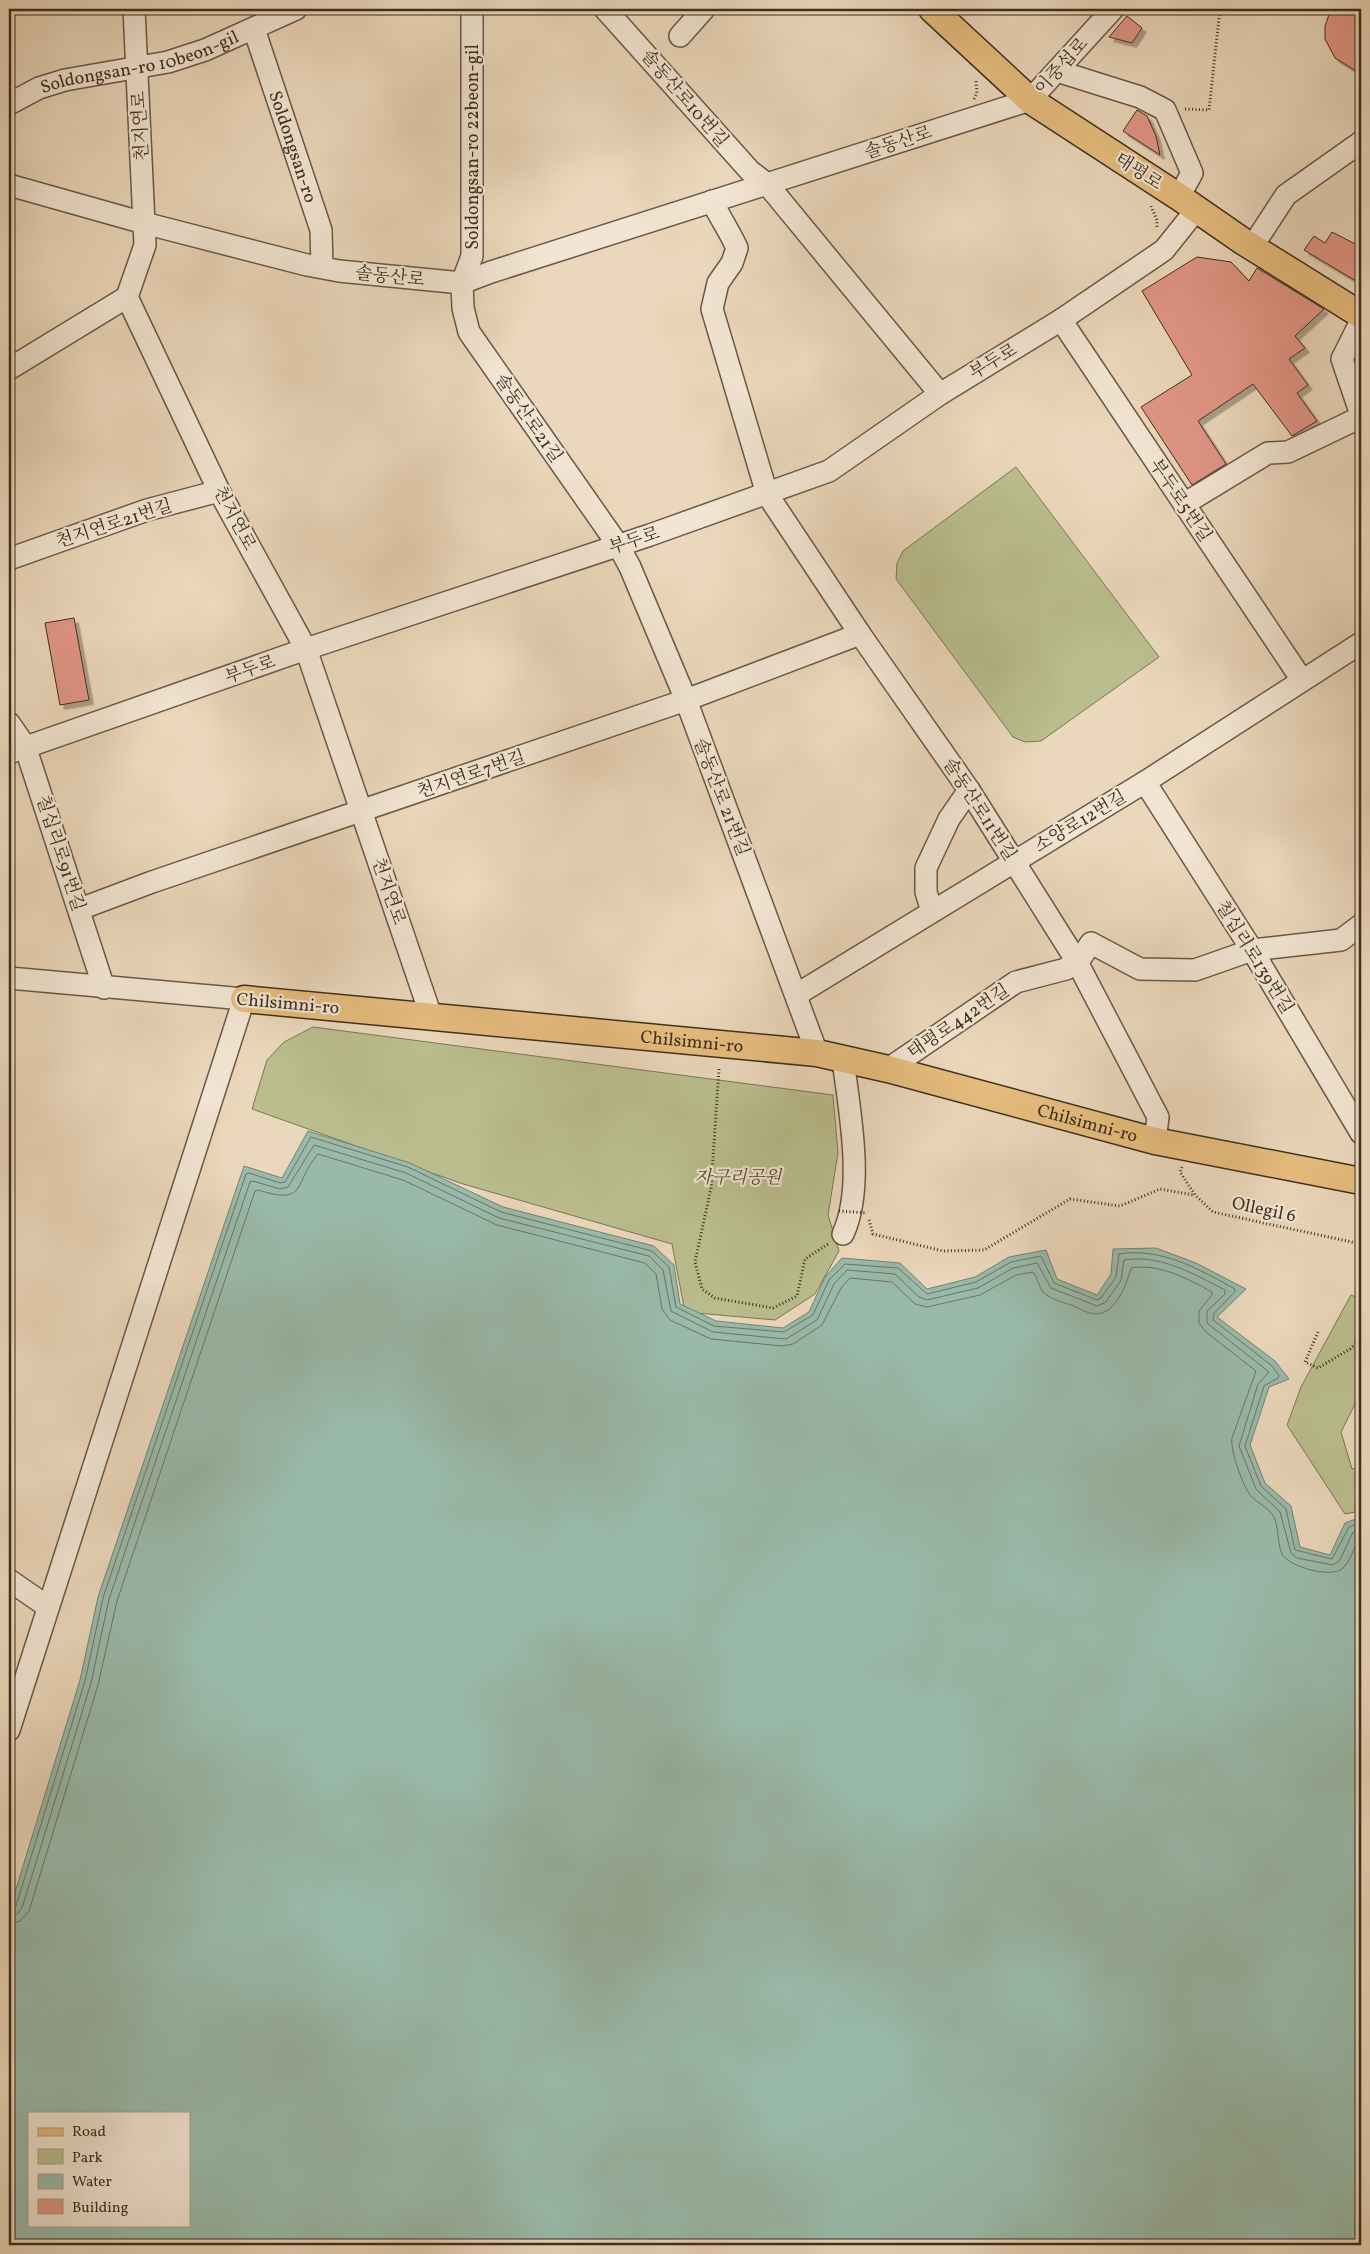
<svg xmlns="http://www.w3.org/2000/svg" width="1370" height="2254" font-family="Vollkorn,'Noto Serif KR',serif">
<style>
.green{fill:#babe8e;stroke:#7c7656}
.water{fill:#99baaa;stroke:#748272;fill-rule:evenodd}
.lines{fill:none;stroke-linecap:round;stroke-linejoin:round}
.shore{stroke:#6b7464;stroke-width:1}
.building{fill:#e19686;stroke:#3d2f1f;filter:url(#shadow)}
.minor-casing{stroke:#685946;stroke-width:24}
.major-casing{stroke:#3d2f1f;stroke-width:29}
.path{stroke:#3d2f1f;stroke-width:3;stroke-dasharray:1 2.5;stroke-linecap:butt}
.minor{stroke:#f2e5d3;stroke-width:21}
.major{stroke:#e6bc7e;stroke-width:26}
.path-bridge{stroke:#3d2f1f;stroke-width:3;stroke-dasharray:1 2.5;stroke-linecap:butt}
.labels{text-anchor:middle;stroke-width:4.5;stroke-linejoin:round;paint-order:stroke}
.street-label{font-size:18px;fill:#3d2f1f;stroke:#f2e5d3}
.park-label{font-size:18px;font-style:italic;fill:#564c35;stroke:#f2e5d3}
</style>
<defs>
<filter id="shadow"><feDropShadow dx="4.5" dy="4.5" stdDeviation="0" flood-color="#0004"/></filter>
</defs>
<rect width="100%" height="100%" fill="#ebd7bb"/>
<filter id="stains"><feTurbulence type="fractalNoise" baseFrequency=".004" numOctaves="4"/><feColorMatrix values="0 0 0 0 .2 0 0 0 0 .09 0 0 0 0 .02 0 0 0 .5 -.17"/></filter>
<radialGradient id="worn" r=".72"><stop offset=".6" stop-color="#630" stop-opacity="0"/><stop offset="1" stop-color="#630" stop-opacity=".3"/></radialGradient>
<g class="green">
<polygon points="1016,467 1159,657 1041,741 1025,742 1013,737 896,579 897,563 903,551"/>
<polygon points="313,1027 833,1095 838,1153 828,1215 839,1251 815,1294 775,1320 685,1312 672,1244 463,1184 252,1109 267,1060 284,1042"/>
<polygon points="1351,1295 1361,1299 1361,1392 1341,1432 1352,1469 1361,1467 1361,1511 1345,1514 1287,1425 1301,1387"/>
</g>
<path class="water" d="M308 1131 410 1163 503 1207 654 1246 674 1265 680 1304 716 1321 783 1328 809 1312 825 1277 842 1258 900 1263 927 1289 975 1277 1009 1257 1046 1250 1057 1279 1097 1295 1111 1274 1113 1249 1156 1248 1196 1263 1246 1289 1217 1317 1275 1361 1289 1379 1269 1387 1250 1445 1265 1483 1291 1506 1300 1547 1330 1555 1345 1523 1361 1517V2245H9V1912L80 1680 98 1597 244 1166 282 1178ZM29 2113H189V2225H29Z"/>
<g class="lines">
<g class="shore">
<path d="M9 1910 13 1909 16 1906 85 1681 103 1598 246 1174 249 1173 280 1183 285 1182 311 1137 408 1167 501 1212 652 1251 669 1267 676 1307 714 1326 784 1332 813 1315 829 1280 845 1264 898 1268 927 1294 976 1282 1011 1262 1041 1256 1054 1283 1097 1300 1101 1298 1116 1277 1119 1254C1160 1247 1199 1269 1235 1289V1292L1214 1313 1213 1320 1271 1365 1279 1375 1278 1378 1264 1386 1245 1446 1261 1486 1286 1509 1295 1550 1332 1559 1349 1527 1361 1522"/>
<path d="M9 1916 17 1914 22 1908 91 1683 109 1599 250 1182 253 1181 280 1189 288 1187 314 1145 406 1173 499 1218 649 1256 663 1270 671 1311 713 1332 786 1339 817 1320 834 1284 847 1270 895 1274 919 1297 927 1300 978 1288 1013 1268 1037 1263 1051 1288 1097 1306 1106 1302 1121 1280 1124 1260C1160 1254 1194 1274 1225 1290V1294L1207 1311V1323L1269 1372 1258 1384 1239 1446 1256 1489 1280 1512 1291 1553 1297 1558 1333 1565 1340 1560 1353 1532 1361 1529"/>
<path d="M9 1924 20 1921 29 1911 98 1685 117 1601 255 1191 258 1190C308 1206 293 1183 318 1154L403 1180 497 1225 645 1263 656 1274 662 1309 670 1320 711 1339 782 1346 793 1344 822 1325 841 1288 850 1278 892 1282 915 1304 927 1307 980 1295 1016 1275 1033 1272C1038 1277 1038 1286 1043 1292 1050 1299 1062 1302 1071 1305 1079 1308 1088 1314 1096 1314 1116 1314 1127 1283 1131 1268 1159 1263 1188 1279 1212 1292V1295L1199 1311V1323L1206 1332 1256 1371 1232 1438C1230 1450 1243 1487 1251 1496 1258 1503 1270 1509 1274 1517 1279 1528 1277 1543 1282 1554 1289 1567 1330 1578 1342 1569 1350 1562 1354 1548 1358 1539L1361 1537"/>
</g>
</g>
<g class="building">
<polygon points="1331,9 1361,9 1361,74 1335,58 1325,39 1325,26"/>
<polygon points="1127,16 1142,28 1132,43 1109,37"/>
<polygon points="1137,110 1147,116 1156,136 1160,155 1123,131"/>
<polygon points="1332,232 1361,247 1361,284 1304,250 1314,236 1325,243"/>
<polygon points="1197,257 1231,262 1249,281 1257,268 1324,309 1295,336 1305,348 1289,359 1308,385 1297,393 1317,421 1292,436 1253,384 1198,421 1226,464 1192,485 1141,407 1192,375 1142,291"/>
<polygon points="74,618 89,700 60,705 45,623"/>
</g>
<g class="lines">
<g class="minor-casing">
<g id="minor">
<polyline points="134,9 145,245 127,297 219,491 306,649 431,1016"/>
<polyline points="472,9 472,256 462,283 463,308 469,332 618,545 630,567 686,700 817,1053"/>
<polyline points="605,9 750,171 767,184 940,394"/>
<path id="s1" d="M254 29 321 230 322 267"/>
<polyline points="680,36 704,9"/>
<polyline points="1057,71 1140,97 1165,110 1192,173 1179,197"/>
<path id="s2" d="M9 104 39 88 65 80 168 62 205 50 296 9"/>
<polyline points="9,185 144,223 307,265 339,271 462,283 491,272 1030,100 1113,9"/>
<path d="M712 201C720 218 730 232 737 248L732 263 718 283 712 309 767 494 860 634 969 790 1076 960 1158 1117 1155 1141"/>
<polyline points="1252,247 1286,195 1361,142"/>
<polyline points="1061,320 1302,680"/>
<polyline points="1361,321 1342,359 1361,415"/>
<polyline points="9,369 127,297"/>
<polyline points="1184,504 1268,453 1288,452 1361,417"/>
<polyline points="9,559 147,510 219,491"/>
<polyline points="9,723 25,746 104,988"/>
<polyline points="9,753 306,649 650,535 829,471 940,394 1061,320 1164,250 1196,210"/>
<polyline points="1145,782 1252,950 1361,1133"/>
<polyline points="80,909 152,882 686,700 860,634"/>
<polyline points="932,911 926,892 926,868 949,819 969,790"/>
<polyline points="9,978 244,999 9,1730"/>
<polyline points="796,995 1145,782 1361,643"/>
<path d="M843 1059C849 1110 865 1186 843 1234"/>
<polyline points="888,1069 1016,982 1066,969 1082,956 1091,943 1140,969 1195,970 1252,950 1341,940 1361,925"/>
<polyline points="9,1580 48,1607"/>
</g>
</g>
<g class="major-casing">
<g id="major">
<polyline points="932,9 1030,100 1179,197 1244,242 1361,315"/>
<path id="s3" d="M244 999 817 1053 888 1069 1155 1141 1361 1181"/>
</g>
</g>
<g class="path">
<polyline points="974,99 977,93 976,81"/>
<polyline points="1185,109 1209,110 1220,9"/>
<polyline points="1151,206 1157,220 1157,228"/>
<polyline points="719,1069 711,1188 695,1262 702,1289 715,1298 773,1308 797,1296 805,1259 828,1244"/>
<polyline points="1182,1167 1180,1172 1195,1195 1213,1212 1361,1244"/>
<polyline points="869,1220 873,1234 943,1251 984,1250 1070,1199 1120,1206 1160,1189 1194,1195"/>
<polyline points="1318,1332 1305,1362 1318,1368 1350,1349 1361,1339"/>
</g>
<use href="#minor" class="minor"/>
<use href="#major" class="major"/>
<polyline class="path-bridge" points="839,1211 867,1213"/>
</g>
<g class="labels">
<g class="street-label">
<text dy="6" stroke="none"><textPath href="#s2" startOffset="138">Soldongsan-ro 10beon-gil</textPath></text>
<text transform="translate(1061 66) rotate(-48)" y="6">이중섭로</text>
<text transform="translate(685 98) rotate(49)" y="6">솔동산로10번길</text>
<text transform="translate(140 126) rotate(-93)" y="6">천지연로</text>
<text transform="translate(898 142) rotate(-18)" y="6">솔동산로</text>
<text dy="6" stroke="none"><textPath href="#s1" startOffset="124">Soldongsan-ro</textPath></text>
<text transform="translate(472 147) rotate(-90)" y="6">Soldongsan-ro 22beon-gil</text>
<text transform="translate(1139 171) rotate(33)" y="6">태평로</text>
<text transform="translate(390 276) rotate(6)" y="6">솔동산로</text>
<text transform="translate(993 361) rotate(-31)" y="6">부두로</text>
<text transform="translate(529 418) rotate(55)" y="6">솔동산로21길</text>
<text transform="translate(1181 500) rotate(56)" y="6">부두로5번길</text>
<text transform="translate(235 518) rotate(62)" y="6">천지연로</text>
<text transform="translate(114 523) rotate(-18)" y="6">천지연로21번길</text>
<text transform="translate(634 540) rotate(-18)" y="6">부두로</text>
<text transform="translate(250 669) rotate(-19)" y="6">부두로</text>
<text transform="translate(471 774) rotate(-19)" y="6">천지연로7번길</text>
<text transform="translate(722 797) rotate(69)" y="6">솔동산로 21번길</text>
<text transform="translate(980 809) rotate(57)" y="6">솔동산로11번길</text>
<text transform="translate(1080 821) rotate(-31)" y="6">소양로12번길</text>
<text transform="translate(61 853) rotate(72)" y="6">칠십리로91번길</text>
<text transform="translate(389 891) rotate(71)" y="6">천지연로</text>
<text transform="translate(1255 957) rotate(58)" y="6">칠십리로139번길</text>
<text transform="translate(288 1003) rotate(5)" y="6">Chilsimni-ro</text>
<text transform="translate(958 1021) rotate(-34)" y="6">태평로442번길</text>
<text dy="6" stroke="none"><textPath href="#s3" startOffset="450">Chilsimni-ro</textPath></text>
<text dy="6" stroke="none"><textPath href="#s3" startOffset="855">Chilsimni-ro</textPath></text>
<text transform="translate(1264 1209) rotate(12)" y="6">Ollegil 6</text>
</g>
<g class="park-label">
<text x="738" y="1183">자구리공원</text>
</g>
</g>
<rect width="1370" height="2254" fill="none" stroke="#ebd7bb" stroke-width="30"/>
<rect x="10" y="10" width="1350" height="2234" fill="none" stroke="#3d2f1f" stroke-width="2.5"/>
<rect x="15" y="15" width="1340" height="2224" fill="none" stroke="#3d2f1f"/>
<rect x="28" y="2112" width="162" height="115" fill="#f2e5d3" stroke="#aa9c8b"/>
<rect x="38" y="2128" width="25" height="8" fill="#e6bc7e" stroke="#aa9c8b"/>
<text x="72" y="2136" font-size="15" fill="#3d2f1f">Road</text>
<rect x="38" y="2149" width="25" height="15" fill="#babe8e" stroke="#aa9c8b"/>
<text x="72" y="2162" font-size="15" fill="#3d2f1f">Park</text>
<rect x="38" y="2174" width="25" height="15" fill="#99baaa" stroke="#aa9c8b"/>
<text x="72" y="2186" font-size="15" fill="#3d2f1f">Water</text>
<rect x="38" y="2199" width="25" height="15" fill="#e19686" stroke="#aa9c8b"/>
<text x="72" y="2212" font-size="15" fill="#3d2f1f">Building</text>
<rect width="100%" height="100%" filter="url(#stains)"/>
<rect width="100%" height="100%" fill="url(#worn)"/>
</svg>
